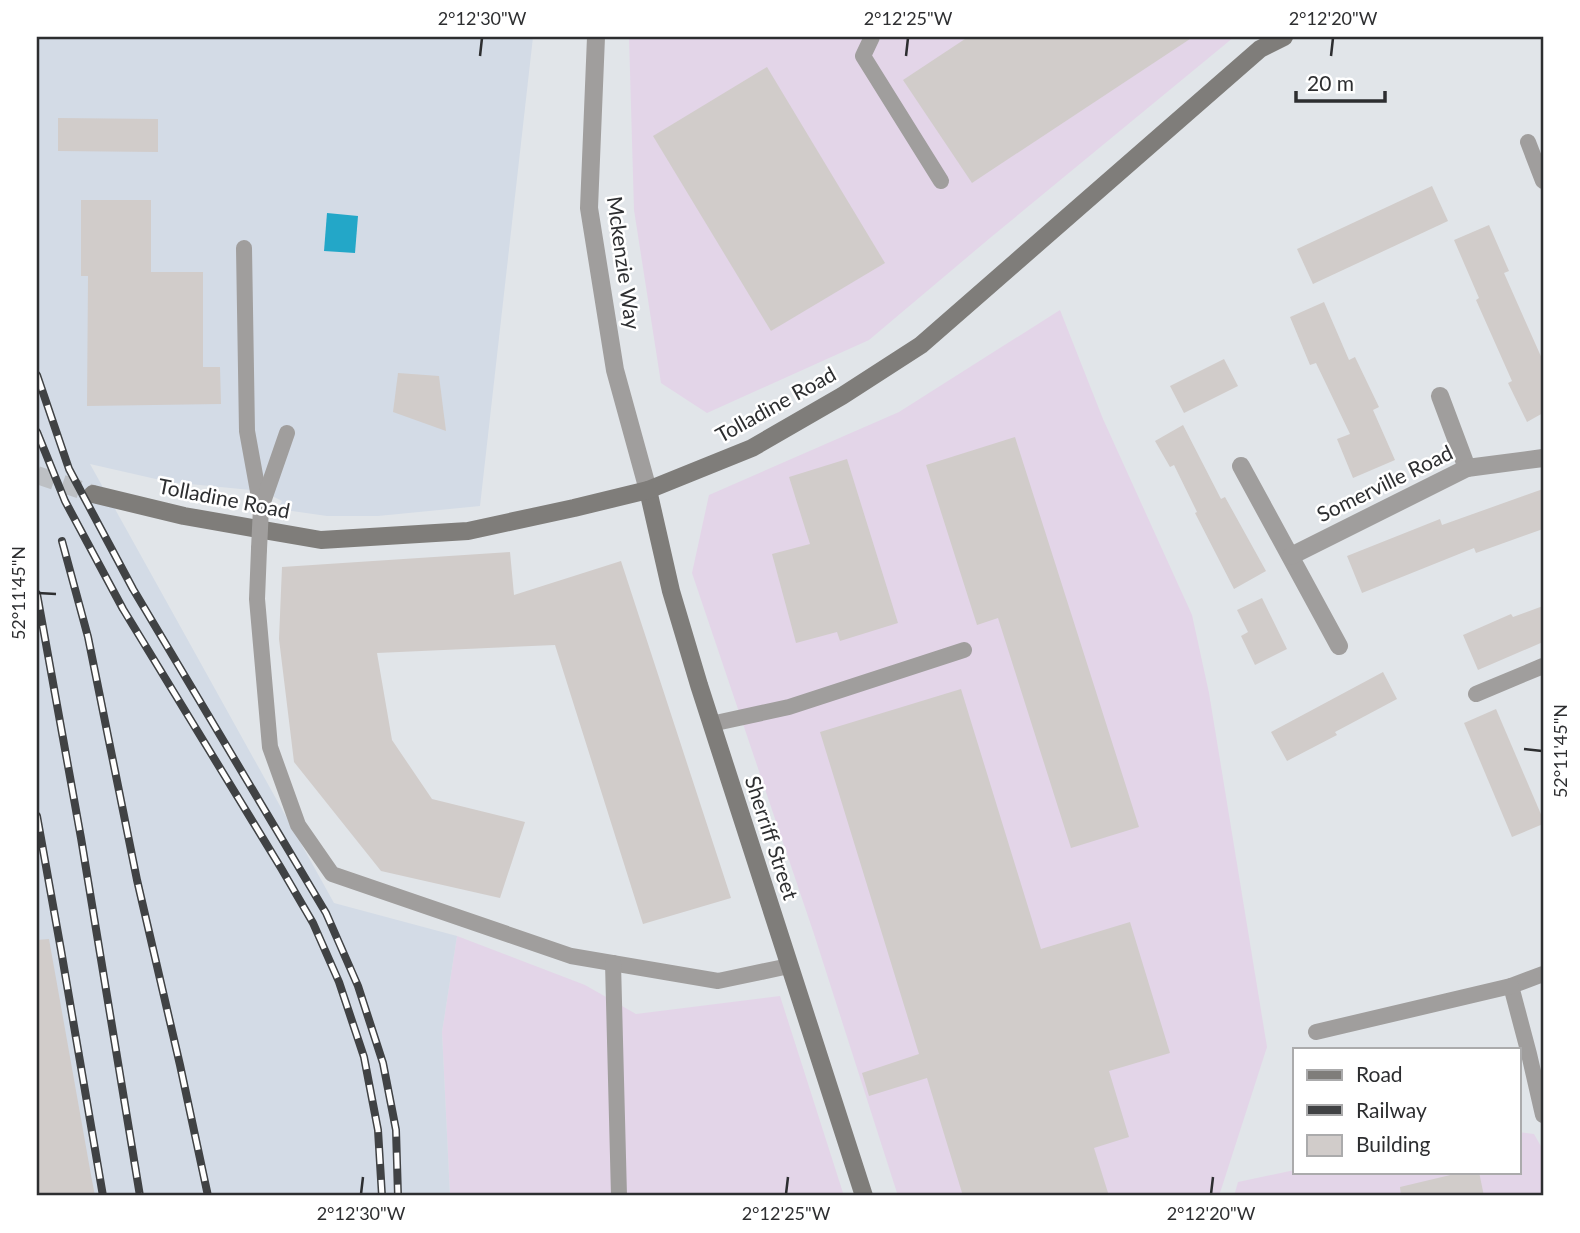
<svg xmlns="http://www.w3.org/2000/svg" width="1580" height="1233" font-family="Lato,sans-serif">
<style>
.commercial{fill:#e3d5e8}
.built{fill:#d3dbe6}
.water{fill:#23a7c8}
.building{fill:#d1ccca}
.lines{fill:none;stroke-linecap:round;stroke-linejoin:round}
.secondary-tunnel{stroke:#bdc0c4;stroke-width:18;stroke-dasharray:18 9;stroke-linecap:butt}
.lane{stroke:#a09e9d;stroke-width:16}
.street{stroke:#a09e9d;stroke-width:18}
.secondary{stroke:#7f7d7a;stroke-width:18}
.rail-casing{stroke:#404244;stroke-width:8}
.rail{stroke:#fff;stroke-width:5;stroke-dasharray:16;stroke-linecap:butt}
.lane-bridge{stroke:#a09e9d;stroke-width:16}
.ticks{fill:none;stroke:#2d2e30;stroke-width:2.5}
.labels{text-anchor:middle;stroke-width:5;stroke-linejoin:round;paint-order:stroke}
.street-label{font-size:21px;fill:#2d2e30;stroke:#fff}
.neatline{fill:none;stroke:#2d2e30;stroke-width:2.5}
.ticks-label{font-size:18px;text-anchor:middle;fill:#2d2e30}
</style>
<rect width="100%" height="100%" fill="#e1e5e9"/>
<g class="commercial">
<polygon points="629,37 1234,37 990,238 869,340 707,413 661,383 634,210"/>
<polygon points="1060,310 1103,419 1192,615 1209,693 1267,1047 1219,1196 898,1196 814,934 692,573 709,495 899,412"/>
<polygon points="457,936 585,985 636,1014 780,996 844,1196 450,1196 442,1032"/>
<polygon points="1519,1132 1534,1134 1543,1150 1543,1196 1234,1196 1238,1182 1295,1170 1295,1172 1519,1172"/>
</g>
<polygon class="built" points="37,37 533,37 480,506 378,516 327,516 278,509 282,501 262,491 169,482 90,464 334,903 457,936 442,1032 450,1196 37,1196"/>
<polygon class="water" points="327,213 358,216 355,253 324,251"/>
<g class="building">
<polygon points="968,37 1193,37 972,183 903,80"/>
<polygon points="767,67 885,263 771,331 653,136"/>
<polygon points="58,118 158,119 158,152 58,151"/>
<polygon points="1432,186 1448,221 1313,284 1297,249"/>
<polygon points="81,200 151,200 151,272 203,272 203,367 220,367 221,404 87,406 88,276 81,276"/>
<polygon points="1489,225 1509,271 1504,273 1543,361 1543,413 1527,422 1508,383 1512,381 1476,300 1479,298 1454,240"/>
<polygon points="1324,302 1349,360 1355,357 1379,407 1373,410 1395,460 1353,478 1337,439 1350,434 1316,363 1310,365 1290,317"/>
<polygon points="1224,359 1238,386 1184,413 1170,386"/>
<polygon points="398,373 439,376 446,431 393,412"/>
<polygon points="1183,425 1221,499 1225,497 1266,571 1234,589 1195,513 1197,512 1174,465 1170,467 1155,441"/>
<polygon points="1015,437 1139,827 1071,848 998,618 977,625 926,465"/>
<polygon points="847,459 898,623 840,641 837,632 796,643 772,554 810,544 789,477"/>
<polygon points="1543,489 1543,529 1476,553 1474,548 1362,593 1347,556 1440,519 1442,525"/>
<polygon points="510,552 514,595 621,561 731,898 643,924 555,645 377,653 392,740 432,799 525,822 500,898 381,871 294,762 279,639 282,567"/>
<polygon points="1262,598 1287,649 1255,665 1241,636 1248,632 1237,610"/>
<polygon points="1543,606 1543,642 1478,670 1463,635 1511,614 1513,617"/>
<polygon points="1383,672 1397,699 1335,732 1337,735 1287,761 1271,732"/>
<polygon points="961,689 1041,949 1130,922 1170,1053 1109,1071 1129,1137 1094,1148 1109,1196 963,1196 927,1078 869,1096 862,1073 919,1054 820,732"/>
<polygon points="1496,709 1543,819 1543,824 1512,837 1464,723"/>
<polygon points="49,939 91,1175 95,1196 37,1196 37,940"/>
<polygon points="1463,1172 1479,1172 1484,1196 1401,1196 1400,1187"/>
</g>
<g class="lines">
<polyline class="secondary-tunnel" points="37,475 93,494"/>
<g class="lane">
<polyline points="872,37 863,56 941,181"/>
<polyline points="1528,142 1543,181"/>
<polyline points="244,248 247,431 261,508"/>
<polyline points="262,505 287,433"/>
<polyline points="259,549 257,599 270,747 298,825 332,874 571,956 718,981 789,966"/>
<polyline points="1476,694 1543,666"/>
<polyline points="711,724 789,707 964,650"/>
<polyline points="613,963 619,1196"/>
<polyline points="1543,974 1511,986 1529,1054 1543,1115"/>
<polyline points="1316,1032 1511,986"/>
</g>
<g class="street">
<polyline points="596,37 589,208 615,370 648,490"/>
<polyline points="1440,396 1467,468"/>
<polyline points="1241,466 1339,646"/>
<polyline points="1291,556 1467,468 1543,458"/>
</g>
<g class="secondary">
<polyline points="648,490 671,591 699,685 864,1196"/>
<polyline points="93,494 184,516 321,540 468,531 574,508 648,490 752,448 842,396 921,345 1260,49 1284,37"/>
</g>
<g class="rail-casing">
<g id="rail">
<polyline points="37,375 69,469 133,589 326,913 358,986 383,1063 396,1130 398,1196"/>
<polyline points="37,432 65,501 123,609 281,868 313,923 339,982 364,1057 378,1130 382,1196"/>
<polyline points="62,541 88,637 137,880 180,1065 208,1196"/>
<polyline points="37,594 81,838 140,1196"/>
<polyline points="37,816 61,950 103,1196"/>
</g>
</g>
<use href="#rail" class="rail"/>
<polyline class="lane-bridge" points="259,549 261,508"/>
</g>
<path class="ticks" d="M480 56 482 38M906 56 908 38M1331 56 1333 38M38 593 56 594M1524 749 1542 751M361 1194 363 1177M786 1194 788 1177M1211 1194 1213 1177"/>
<g class="labels">
<g class="street-label">
<text transform="translate(623 263) rotate(82)" y="7">Mckenzie Way</text>
<text transform="translate(776 405) rotate(-29)" y="7">Tolladine Road</text>
<text transform="translate(1385 484) rotate(-26)" y="7">Somerville Road</text>
<text transform="translate(224 499) rotate(11)" y="7">Tolladine Road</text>
<text transform="translate(771 838) rotate(72)" y="7">Sherriff Street</text>
</g>
</g>
<rect width="1580" height="1233" fill="none" stroke="#ffffff" stroke-width="77"/>
<rect x="1293" y="1048" width="228" height="126" fill="#ffffff" stroke="#ababac" stroke-width="2"/>
<rect x="1307" y="1070" width="35" height="10" fill="#7f7d7a" stroke="#ababac" stroke-width="2"/>
<text x="1356" y="1082" font-size="21" fill="#2d2e30">Road</text>
<rect x="1307" y="1105" width="35" height="10" fill="#404244" stroke="#ababac" stroke-width="2"/>
<text x="1356" y="1118" font-size="21" fill="#2d2e30">Railway</text>
<rect x="1307" y="1135" width="35" height="21" fill="#d1ccca" stroke="#ababac" stroke-width="2"/>
<text x="1356" y="1152" font-size="21" fill="#2d2e30">Building</text>
<path d="M1296 91v10h89v-10" fill="none" stroke="#2d2e30" stroke-width="3.5"/>
<text x="1307" y="91" font-size="21" fill="#2d2e30" stroke="#ffffff" stroke-width="5" paint-order="stroke">20 m</text>
<rect x="38" y="38" width="1504" height="1156" class="neatline"/>
<g class="ticks-label">
<text x="482" y="25">2°12'30"W</text>
<text x="908" y="25">2°12'25"W</text>
<text x="1333" y="25">2°12'20"W</text>
<text transform="translate(19 593) rotate(-90)" y="6">52°11'45"N</text>
<text transform="translate(1561 751) rotate(-90)" y="6">52°11'45"N</text>
<text x="361" y="1220">2°12'30"W</text>
<text x="786" y="1220">2°12'25"W</text>
<text x="1211" y="1220">2°12'20"W</text>
</g>
</svg>
